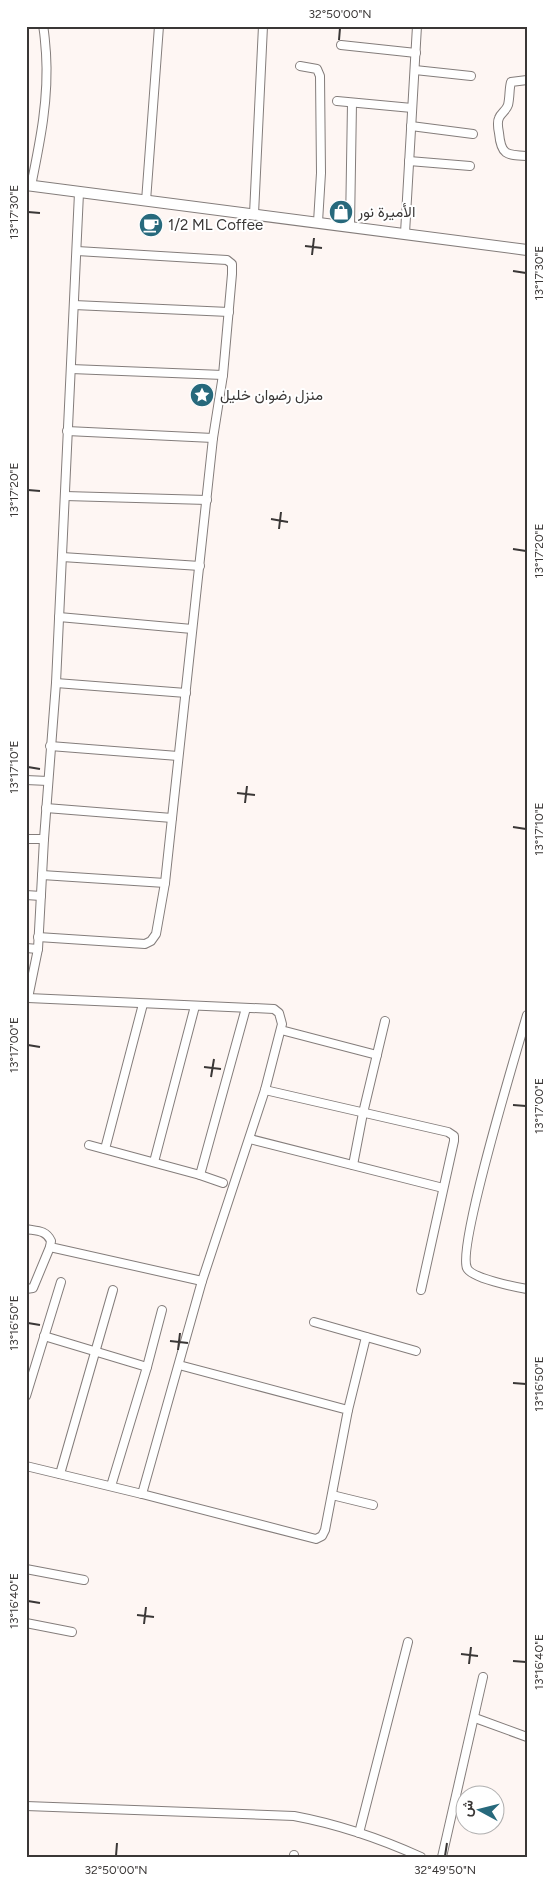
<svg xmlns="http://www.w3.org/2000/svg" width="553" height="1883" font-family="Figtree,Vazirmatn,sans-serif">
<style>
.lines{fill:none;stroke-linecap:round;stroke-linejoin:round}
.street-casing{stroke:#847d7b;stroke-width:10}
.secondary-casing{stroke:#847d7b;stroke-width:12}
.street{stroke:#fff;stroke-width:8}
.secondary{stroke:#fff;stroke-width:10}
.ticks{fill:none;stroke:#3a3736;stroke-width:2}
.labels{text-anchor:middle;stroke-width:4;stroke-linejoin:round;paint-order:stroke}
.poi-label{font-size:15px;fill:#3a3736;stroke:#fff;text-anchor:start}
.neatline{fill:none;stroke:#3a3736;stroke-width:2}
.ticks-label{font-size:12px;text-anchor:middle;fill:#3a3736}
</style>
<rect width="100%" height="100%" fill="#fef6f3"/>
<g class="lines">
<g class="street-casing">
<g id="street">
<polyline points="341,45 416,53"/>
<polyline points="300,66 317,69 320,76 321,173 318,222"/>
<polyline points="415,70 471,76"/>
<path d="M527 80 511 82C509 89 510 97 508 105 506 111 501 113 499 118 497 122 498 128 499 133 501 155 506 155 527 156"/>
<polyline points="337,101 412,108"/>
<polyline points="411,126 473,134"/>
<polyline points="409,161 470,166"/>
<path d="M31 186C40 142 49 99 46 53 45 44 45 35 43 26"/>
<polyline points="146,201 159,26"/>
<polyline points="254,214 263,26"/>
<polyline points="350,226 352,103"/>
<polyline points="405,233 417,26"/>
<polyline points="74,305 229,312"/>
<polyline points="71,369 223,375"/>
<polyline points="67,431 213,438"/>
<polyline points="65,496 207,500"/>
<polyline points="62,557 200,566"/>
<polyline points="59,617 192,629"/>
<polyline points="56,683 186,693"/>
<polyline points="50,746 178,756"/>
<polyline points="26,780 48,781"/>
<polyline points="46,808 172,818"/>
<polyline points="26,839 44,839"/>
<polyline points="42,875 165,883"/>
<polyline points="26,895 41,896"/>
<polyline points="38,937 145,944 151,941 156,934 165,883 213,438 223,375 232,274 232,264 227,260 77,251"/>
<polyline points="26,948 38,949"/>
<polyline points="26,997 28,998 38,949 44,839 56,683 79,193"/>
<path d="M527 1015C517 1050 457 1247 467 1268 471 1278 515 1287 527 1289"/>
<polyline points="281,1030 377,1055"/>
<polyline points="265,1090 448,1132 454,1136 454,1141 421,1290"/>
<polyline points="250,1139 443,1188"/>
<polyline points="89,1145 200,1175 223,1183"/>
<polyline points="105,1149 143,1004"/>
<polyline points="154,1162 195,1006"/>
<polyline points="353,1165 363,1113 385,1021"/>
<polyline points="200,1175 246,1008"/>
<path d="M26 1229C37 1231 46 1230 51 1241L50 1247 202 1281"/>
<polyline points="26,1289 33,1288 50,1247"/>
<polyline points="314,1322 416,1351"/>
<polyline points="44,1336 147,1367 111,1486"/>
<polyline points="147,1367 162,1310"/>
<polyline points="26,1396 61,1282"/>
<polyline points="348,1410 366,1337"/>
<polyline points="26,1466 142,1494 202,1281 265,1090 282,1024 279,1013 274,1009 28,998"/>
<polyline points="60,1474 113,1290"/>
<polyline points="142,1494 316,1539 322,1536 325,1530 348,1410 179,1365"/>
<polyline points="332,1495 373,1505"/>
<polyline points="26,1569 84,1580"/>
<polyline points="26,1623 72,1632"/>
<polyline points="475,1718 527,1737"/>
<path d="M26 1806 294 1816C337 1824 381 1839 421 1857"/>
<polyline points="359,1833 408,1642"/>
<polyline points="294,1857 294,1855"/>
<polyline points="442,1857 483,1677"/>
</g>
</g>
<g class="secondary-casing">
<polyline id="secondary" points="26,185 527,250"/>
</g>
<use href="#street" class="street"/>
<use href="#secondary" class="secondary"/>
</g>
<path class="ticks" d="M339 40 340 28M28 212 40 213M305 246 322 248M312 255 314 238M513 271 526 273M28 490 40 491M271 519 288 522M279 529 281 512M513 549 526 551M28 767 40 769M237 793 255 795M245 803 247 786M513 827 526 829M28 1045 40 1047M204 1067 221 1069M211 1077 214 1059M513 1105 526 1106M28 1323 40 1325M170 1341 188 1343M178 1350 180 1333M513 1383 526 1384M28 1601 40 1603M137 1615 154 1617M144 1624 146 1607M461 1654 478 1656M513 1661 526 1662M469 1664 471 1647M116 1856 117 1843M445 1856 447 1843"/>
<defs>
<g id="shop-disc" transform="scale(1.25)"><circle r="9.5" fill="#27697c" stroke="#fff"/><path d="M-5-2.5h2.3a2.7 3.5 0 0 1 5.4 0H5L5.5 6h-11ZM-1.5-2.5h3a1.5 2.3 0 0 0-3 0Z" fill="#fff"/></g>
<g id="cafe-disc" transform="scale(1.25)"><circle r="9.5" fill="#27697c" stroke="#fff"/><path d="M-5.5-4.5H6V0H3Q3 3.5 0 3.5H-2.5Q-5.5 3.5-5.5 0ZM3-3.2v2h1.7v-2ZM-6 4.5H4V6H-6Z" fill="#fff"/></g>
<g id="sight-disc" transform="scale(1.25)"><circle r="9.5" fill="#27697c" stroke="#fff"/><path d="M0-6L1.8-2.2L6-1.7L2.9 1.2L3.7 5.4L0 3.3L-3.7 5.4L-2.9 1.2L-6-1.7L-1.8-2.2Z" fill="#fff"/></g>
</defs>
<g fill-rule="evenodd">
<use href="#shop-disc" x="341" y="212"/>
<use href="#cafe-disc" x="151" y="225"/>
<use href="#sight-disc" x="202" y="395"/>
</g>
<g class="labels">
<g class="poi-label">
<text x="358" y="217">الأميرة نور</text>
<text x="168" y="230">1/2 ML Coffee</text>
<text x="220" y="400">منزل رضوان خليل</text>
</g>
</g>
<rect width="553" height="1883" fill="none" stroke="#ffffff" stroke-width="55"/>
<g transform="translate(480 1810) rotate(277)"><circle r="24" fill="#ffffff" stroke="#b0afaf"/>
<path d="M0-4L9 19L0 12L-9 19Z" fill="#27697c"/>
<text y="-8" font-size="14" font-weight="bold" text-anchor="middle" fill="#3a3736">ش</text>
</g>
<rect x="28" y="28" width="498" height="1828" class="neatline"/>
<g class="ticks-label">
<text x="340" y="18">32°50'00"N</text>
<text transform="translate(14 212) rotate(-90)" y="4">13°17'30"E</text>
<text transform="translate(539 273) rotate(-90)" y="4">13°17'30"E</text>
<text transform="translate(14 490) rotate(-90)" y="4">13°17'20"E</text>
<text transform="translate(539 551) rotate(-90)" y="4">13°17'20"E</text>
<text transform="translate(14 767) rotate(-90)" y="4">13°17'10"E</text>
<text transform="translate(539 829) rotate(-90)" y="4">13°17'10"E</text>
<text transform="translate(14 1045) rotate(-90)" y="4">13°17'00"E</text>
<text transform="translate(539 1106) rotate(-90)" y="4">13°17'00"E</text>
<text transform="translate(14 1323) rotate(-90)" y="4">13°16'50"E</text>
<text transform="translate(539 1384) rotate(-90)" y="4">13°16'50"E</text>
<text transform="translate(14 1601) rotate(-90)" y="4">13°16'40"E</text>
<text transform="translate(539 1662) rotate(-90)" y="4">13°16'40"E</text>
<text x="116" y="1874">32°50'00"N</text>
<text x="445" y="1874">32°49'50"N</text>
</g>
</svg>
